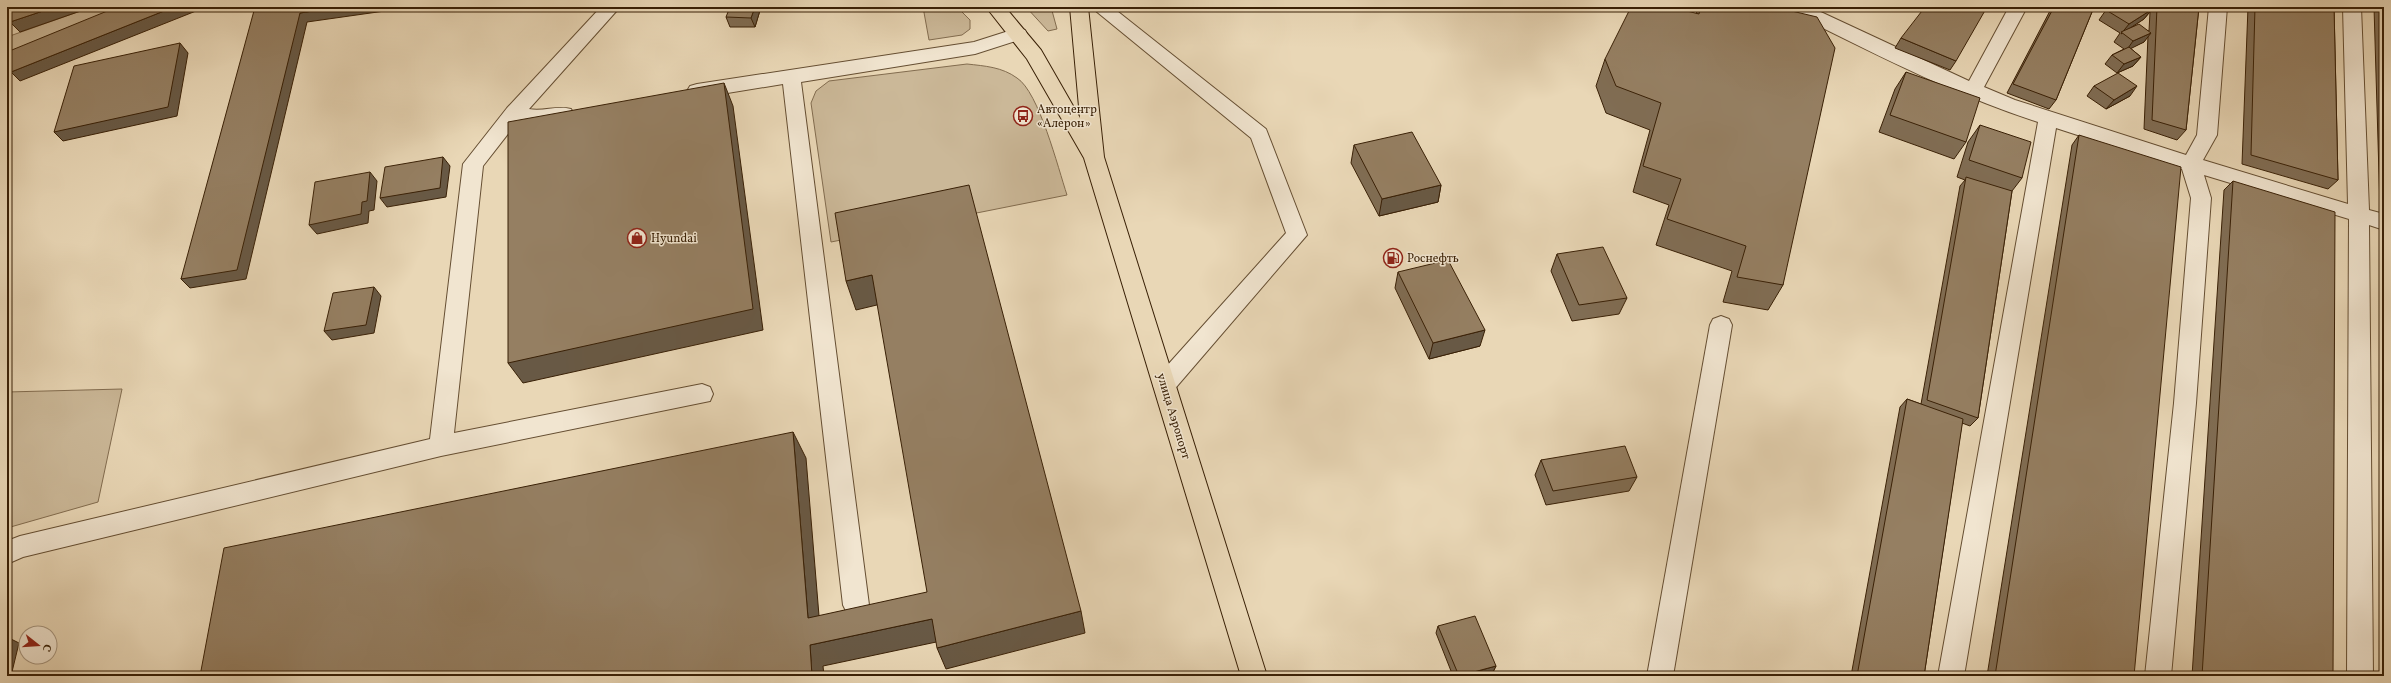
<svg xmlns="http://www.w3.org/2000/svg" width="2391" height="683" font-family="Vollkorn,serif">
<style>
.green{fill:#cbb898;stroke:#826c4f}
.lines{fill:none;stroke-linecap:round;stroke-linejoin:round}
.minor-casing{stroke:#654e32;stroke-width:2}
.major-casing{stroke:#392006;stroke-width:2}
.minor{fill:#f1e5d0;fill-rule:evenodd}
.major{fill:#e9d7b6;fill-rule:evenodd}
.wall{fill:#806d54;stroke:#392006;fill-rule:evenodd}
.shaded-wall{fill:#685945;stroke:#392006}
.building{fill:#957f62;stroke:#392006}
.labels{text-anchor:middle;stroke-width:3;stroke-linejoin:round;paint-order:stroke}
.poi-label{font-size:12px;fill:#392006;stroke:#f1e5d0;text-anchor:start}
.street-label{font-size:12px;fill:#392006;stroke:#f1e5d0}
</style>
<rect width="100%" height="100%" fill="#e9d7b6"/>
<filter id="stains"><feTurbulence type="fractalNoise" baseFrequency=".005" numOctaves="4"/><feColorMatrix values="0 0 0 0 .2 0 0 0 0 .09 0 0 0 0 .02 0 0 0 .5 -.17"/></filter>
<radialGradient id="worn" r=".72"><stop offset=".6" stop-color="#630" stop-opacity="0"/><stop offset="1" stop-color="#630" stop-opacity=".3"/></radialGradient>
<g class="green">
<polygon points="92,7 149,7 7,65 7,37"/>
<polygon points="923,7 957,7 970,20 970,29 962,35 929,40"/>
<polygon points="1026,7 1051,7 1057,29 1048,31"/>
<path d="M967 64C985 66 1002 67 1017 78 1039 92 1058 168 1067 195L831 242 811 103 816 91 829 81Z"/>
<polygon points="122,389 98,502 7,528 7,392"/>
</g>
<g class="lines">
<g class="minor-casing">
<g id="minor">
<path d="M601 7H620L529 109C543 112 557 105 571 109L574 114 571 119 538 125 518 121 483 166 454 433 702 384 710 387 713 394 710 401 441 456 23 557 7 564V541L20 536 430 439 463 164 507 108Z"/>
<polygon points="1091,7 1112,7 1266,129 1307,235 1172,392 1164,394 1156,392 1153,385 1156,378 1286,233 1251,138"/>
<path d="M1785 7H1810L1969 81 2009 7H2027L1984 87 2015 100 2186 155 2197 135 2209 7H2227L2217 135 2203 160 2348 204 2343 7H2361L2369 210 2384 214V230L2369 225 2373 676H2347L2349 219 2204 175 2211 198 2196 403 2171 676H2145L2174 403 2191 198 2182 169 2056 128 1964 676H1938L2038 122C1951 94 1870 51 1788 11Z"/>
<polygon points="1018,28 1025,30 1027,34 1025,38 975,54 801,82 869,605 865,613 856,617 847,613 843,605 783,84 697,98 690,96 687,91 690,86 697,84 974,42"/>
<polygon points="1721,316 1729,319 1732,325 1673,676 1647,676 1710,325 1713,319"/>
</g>
</g>
<g class="major-casing">
<polygon id="major" points="986,7 1005,7 1041,50 1080,118 1070,7 1088,7 1104,157 1267,676 1241,676 1084,158 1027,59"/>
</g>
<use href="#minor" class="minor"/>
<use href="#major" class="major"/>
</g>
<g class="wall">
<polygon points="761,7 755,27 730,27 726,17"/>
<polygon points="1698,7 1775,7 1783,285 1768,310 1723,302 1732,271 1656,245 1669,205 1633,192 1650,130 1606,113 1596,86 1605,59 1696,14"/>
<polygon points="2052,7 2094,7 2056,100 2049,109 2007,93"/>
<path d="M2150 7H2199L2186 130 2177 140 2144 129 2148 36 2144 42 2130 48 2141 57 2133 66 2117 73 2105 64 2112 55 2124 49 2114 42 2120 33 2099 20 2106 10 2150 9ZM2150 12 2149 31 2133 26 2144 19Z"/>
<polygon points="2248,7 2334,7 2338,180 2328,189 2242,164"/>
<polygon points="2374,7 2384,7 2384,209 2380,208"/>
<polygon points="1901,38 1956,61 1950,70 1895,48"/>
<polygon points="1906,72 1966,142 1954,159 1879,132 1895,89"/>
<polygon points="2094,86 2130,96 2106,109 2087,96"/>
<polygon points="1980,125 2022,178 2012,191 1978,418 1970,426 1962,423 1924,676 1851,676 1900,407 1907,399 1921,404 1960,186 1965,180 1957,177 1968,142"/>
<polygon points="2079,135 2134,676 1987,676 2072,145"/>
<polygon points="1354,145 1441,185 1438,202 1379,216 1351,163"/>
<polygon points="2233,181 2333,676 2192,676 2224,190"/>
<polygon points="1557,254 1627,298 1619,314 1572,321 1551,271"/>
<polygon points="1398,272 1480,346 1429,359 1395,288"/>
<polygon points="1541,460 1637,477 1629,491 1546,505 1535,475"/>
<polygon points="1438,626 1496,666 1493,672 1480,676 1453,676 1436,633"/>
</g>
<g class="shaded-wall">
<polygon points="55,7 92,7 20,32 10,22"/>
<polygon points="174,7 206,7 20,81 11,72"/>
<polygon points="339,7 413,7 307,22 246,279 190,288 181,279 300,13"/>
<polygon points="755,7 761,7 755,27 751,18"/>
<polygon points="2151,10 2144,19 2121,34 2129,24"/>
<polygon points="2151,33 2144,42 2126,51 2133,41"/>
<polygon points="180,43 188,53 177,116 63,141 54,132"/>
<polygon points="2141,57 2133,66 2117,73 2124,64"/>
<polygon points="724,83 733,106 763,330 523,383 508,363"/>
<polygon points="2137,86 2130,96 2106,109 2114,100"/>
<polygon points="443,157 450,166 446,197 387,207 380,198"/>
<polygon points="370,172 377,181 374,210 369,211 368,223 317,234 309,225"/>
<polygon points="1441,185 1438,202 1379,216 1382,199"/>
<polygon points="872,275 881,304 856,310 846,281"/>
<polygon points="374,287 381,296 374,333 332,340 324,331"/>
<polygon points="1485,330 1480,346 1429,359 1433,343"/>
<polygon points="793,432 806,458 821,640 808,618"/>
<polygon points="1081,611 1085,633 946,669 937,648"/>
<polygon points="932,619 941,641 823,666 824,676 812,676 810,645"/>
<polygon points="7,637 19,643 11,676 7,676"/>
<polygon points="1496,666 1493,672 1480,676 1460,676"/>
</g>
<g class="building">
<polygon points="7,7 55,7 10,22"/>
<polygon points="117,7 174,7 11,72 7,65 7,52"/>
<polygon points="255,7 339,7 300,13 237,270 181,279"/>
<polygon points="730,7 755,7 751,18 726,17"/>
<polygon points="1631,7 1671,7 1699,14 1701,7 1775,7 1817,17 1835,48 1783,285 1737,277 1746,246 1667,219 1681,179 1643,166 1661,103 1616,86 1605,59"/>
<polygon points="1925,7 1987,7 1956,61 1901,38"/>
<polygon points="2054,7 2094,7 2056,100 2013,84"/>
<polygon points="2111,7 2147,7 2151,10 2129,24 2106,10"/>
<polygon points="2157,7 2199,7 2186,130 2152,120"/>
<polygon points="2255,7 2334,7 2338,180 2251,155"/>
<polygon points="2383,7 2384,7 2384,33"/>
<polygon points="2139,24 2151,33 2133,41 2121,32"/>
<polygon points="180,43 168,107 54,132 74,66"/>
<polygon points="2129,47 2141,57 2124,64 2112,55"/>
<polygon points="1906,72 1980,98 1966,142 1890,115"/>
<polygon points="2118,73 2137,86 2114,100 2094,86"/>
<polygon points="724,83 753,309 508,363 508,122"/>
<polygon points="1980,125 2031,142 2022,178 1969,160"/>
<polygon points="1412,132 1441,185 1382,199 1354,145"/>
<polygon points="2079,135 2181,167 2134,676 1995,676"/>
<polygon points="443,157 440,188 380,198 385,167"/>
<polygon points="370,172 367,201 362,202 361,214 309,225 315,182"/>
<polygon points="1966,177 2012,191 1978,418 1927,400"/>
<polygon points="2233,181 2335,212 2333,676 2202,676"/>
<polygon points="969,185 1081,611 937,648 932,619 810,645 812,676 200,676 224,548 793,432 808,618 927,592 872,275 846,281 835,213"/>
<polygon points="1603,247 1627,298 1579,305 1557,254"/>
<polygon points="1448,260 1485,330 1433,343 1398,272"/>
<polygon points="374,287 366,325 324,331 333,293"/>
<polygon points="1907,399 1963,419 1924,676 1857,676"/>
<polygon points="1625,446 1637,477 1553,491 1541,460"/>
<polygon points="1475,616 1496,666 1459,676 1438,626"/>
</g>
<defs>
<g id="bus-ring" transform="scale(1)"><circle r="9.5" fill="#f1e5d0" stroke="#8f2418" stroke-width="1.5"/><path d="M-5-6H5V4H4V6H2V4H-2V6H-4V4H-5ZM-3.5-4V0h7V-4ZM-3.5 1.2v1.5H-2V1.2ZM2 1.2v1.5H3.5V1.2Z" fill="#8f2418"/></g>
<g id="shop-ring" transform="scale(1)"><circle r="9.5" fill="#f1e5d0" stroke="#8f2418" stroke-width="1.5"/><path d="M-5-2.5h2.3a2.7 3.5 0 0 1 5.4 0H5L5.5 6h-11ZM-1.5-2.5h3a1.5 2.3 0 0 0-3 0Z" fill="#8f2418"/></g>
<g id="fuel-ring" transform="scale(1)"><circle r="9.5" fill="#f1e5d0" stroke="#8f2418" stroke-width="1.5"/><path d="M-5.5-6h7V0h2V4h1.3V-2.5L3-4.5l.8-.8L6-3V5H2.5V1h-1V6h-7ZM-4.2-4.7v3.2H.2V-4.7Z" fill="#8f2418"/></g>
</defs>
<g fill-rule="evenodd">
<use href="#bus-ring" x="1023" y="116"/>
<use href="#shop-ring" x="637" y="238"/>
<use href="#fuel-ring" x="1393" y="258"/>
</g>
<g class="labels">
<g class="poi-label">
<text x="1037" y="113">Автоцентр<tspan x="1037" dy="14">«Алерон»</tspan></text>
<text x="651" y="242">Hyundai</text>
<text x="1407" y="262">Роснефть</text>
</g>
<g class="street-label">
<text transform="translate(1174 416) rotate(73)" y="4">улица Аэропорт</text>
</g>
</g>
<rect width="2391" height="683" fill="none" stroke="#e9d7b6" stroke-width="24"/>
<rect x="8" y="8" width="2375" height="667" fill="none" stroke="#392006" stroke-width="2"/>
<rect x="12" y="12" width="2367" height="659" fill="none" stroke="#392006"/>
<g transform="translate(38 645) rotate(107)"><circle r="19" fill="#f1e5d0" stroke="#a7967f"/>
<path d="M0-3L7 15L0 10L-7 15Z" fill="#8f2418"/>
<text y="-6" font-size="11" font-weight="bold" text-anchor="middle" fill="#392006">С</text>
</g>
<rect width="100%" height="100%" filter="url(#stains)"/>
<rect width="100%" height="100%" fill="url(#worn)"/>
</svg>
